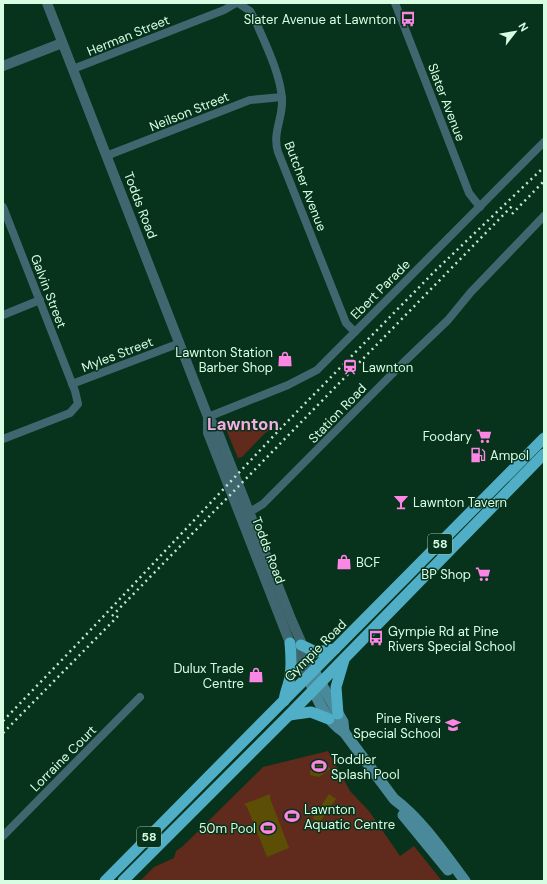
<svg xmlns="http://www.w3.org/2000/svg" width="547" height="884" font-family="'DM Sans',sans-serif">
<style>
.green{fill:#602a1c}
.water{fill:#5d4e05}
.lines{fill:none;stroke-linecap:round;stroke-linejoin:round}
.minor{stroke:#406770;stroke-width:8}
.tertiary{stroke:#406770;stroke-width:10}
.secondary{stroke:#498999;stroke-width:11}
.trunk{stroke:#50afc6;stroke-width:11}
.rail{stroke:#c2e9cf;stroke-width:2.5;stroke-dasharray:2 4;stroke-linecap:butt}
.labels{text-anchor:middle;stroke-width:3;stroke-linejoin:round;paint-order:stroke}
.shield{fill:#07321b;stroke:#99c0a7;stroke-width:1}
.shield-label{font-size:12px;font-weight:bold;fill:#d7fde3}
.poi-label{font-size:13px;fill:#d7fde3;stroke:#07321b;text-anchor:end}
.street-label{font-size:13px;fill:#d7fde3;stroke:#07321b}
.district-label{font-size:17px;font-weight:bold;fill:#f1afe1;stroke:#07321b}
</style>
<rect width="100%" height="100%" fill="#07321b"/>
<g class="green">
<polygon points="240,419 257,428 271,423 274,428 265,433 242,457 238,458 225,427"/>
<polygon points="328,751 350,791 369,811 400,856 414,846 442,881 140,881 154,867 174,858 176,851 183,846 263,767"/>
</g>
<g class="water">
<polygon points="322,759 330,769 319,777 310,775 311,763"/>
<polygon points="270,794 270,798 289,848 267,857 247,807 244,804"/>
<polygon points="329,794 336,799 319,823 313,818"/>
</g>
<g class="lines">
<g class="minor">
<path d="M238 3 250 11 255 20C265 43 281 75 282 100 283 118 272 133 278 152L346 323 355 332"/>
<polyline points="395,3 469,193 480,207"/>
<polyline points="73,69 224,10 236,3"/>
<polyline points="106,156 250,100 282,97"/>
<polyline points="3,207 75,391 78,404 70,413 3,439"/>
<polyline points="3,315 40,300"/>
<polyline points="72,384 180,343"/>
<polyline points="208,417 288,385 317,370 544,142"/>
<polyline points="245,515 263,504 404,362 448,320 471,292 544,216"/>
<polyline points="3,836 140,697"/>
</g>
<g class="tertiary">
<polyline points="47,3 208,417 217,430 291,619 314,671"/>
<polyline points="3,66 62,43"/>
<polyline points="208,417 208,433 210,438 290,643 308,677"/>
</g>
<g class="secondary">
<polyline points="314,671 343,722 344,732"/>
<path d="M308 677C316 697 325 720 344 732L394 799C422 820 444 853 465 881"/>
<polyline points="403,815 448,870"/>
</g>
<g class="trunk">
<polyline points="301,645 316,652 335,649"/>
<path d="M284 701C285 691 289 685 290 676 292 665 291 654 290 643"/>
<polyline points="338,714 336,687 344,660"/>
<polyline points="289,715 311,712 329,719"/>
<polyline points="105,881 544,438"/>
<polyline points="123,881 289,715 544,454"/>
</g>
<g class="rail">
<polyline points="512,214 544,181"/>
<polyline points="112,616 513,205"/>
<polyline points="3,721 82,639 283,426 435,271 544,167"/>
<polyline points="3,733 120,614"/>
</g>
</g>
<defs>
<g id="bus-bare" transform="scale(1.2)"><path d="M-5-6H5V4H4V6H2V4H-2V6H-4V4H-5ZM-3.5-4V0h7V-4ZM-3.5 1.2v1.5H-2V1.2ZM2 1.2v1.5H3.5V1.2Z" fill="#fc86e3" stroke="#07321b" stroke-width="2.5" paint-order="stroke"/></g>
<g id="shop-bare" transform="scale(1.2)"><path d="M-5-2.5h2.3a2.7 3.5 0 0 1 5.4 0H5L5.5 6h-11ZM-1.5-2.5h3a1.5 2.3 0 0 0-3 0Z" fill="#fc86e3" stroke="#07321b" stroke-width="2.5" paint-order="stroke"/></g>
<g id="station-bare" transform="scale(1.2)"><path d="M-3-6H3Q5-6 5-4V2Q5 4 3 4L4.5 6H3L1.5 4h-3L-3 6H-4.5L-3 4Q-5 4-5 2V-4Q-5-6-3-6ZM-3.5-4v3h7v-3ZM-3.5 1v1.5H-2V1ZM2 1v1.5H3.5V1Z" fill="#fc86e3" stroke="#07321b" stroke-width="2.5" paint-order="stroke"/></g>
<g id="supermarket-bare" transform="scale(1.2)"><path d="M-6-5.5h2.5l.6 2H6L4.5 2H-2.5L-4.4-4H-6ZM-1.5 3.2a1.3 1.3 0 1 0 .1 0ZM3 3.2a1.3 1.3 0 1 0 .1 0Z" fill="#fc86e3" stroke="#07321b" stroke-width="2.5" paint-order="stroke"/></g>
<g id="fuel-bare" transform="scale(1.2)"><path d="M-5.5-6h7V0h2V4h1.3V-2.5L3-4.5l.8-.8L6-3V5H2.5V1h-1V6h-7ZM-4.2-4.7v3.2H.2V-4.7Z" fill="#fc86e3" stroke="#07321b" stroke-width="2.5" paint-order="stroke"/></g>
<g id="bar-bare" transform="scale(1.2)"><path d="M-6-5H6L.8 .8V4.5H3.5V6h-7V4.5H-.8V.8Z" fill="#fc86e3" stroke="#07321b" stroke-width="2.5" paint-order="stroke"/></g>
<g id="school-bare" transform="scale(1.2)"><path d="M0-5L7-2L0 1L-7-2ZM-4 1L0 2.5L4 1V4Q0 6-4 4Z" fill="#fc86e3" stroke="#07321b" stroke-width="2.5" paint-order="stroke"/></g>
<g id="stadium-bare" transform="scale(1.2)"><path d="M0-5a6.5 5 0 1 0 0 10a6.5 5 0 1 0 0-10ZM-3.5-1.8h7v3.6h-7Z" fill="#fc86e3" stroke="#07321b" stroke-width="2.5" paint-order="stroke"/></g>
</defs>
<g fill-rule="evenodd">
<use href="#bus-bare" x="408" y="19"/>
<use href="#shop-bare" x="285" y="359"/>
<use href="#station-bare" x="350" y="367"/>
<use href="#supermarket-bare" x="484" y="436"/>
<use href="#fuel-bare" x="478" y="455"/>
<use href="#bar-bare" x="401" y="502"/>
<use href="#shop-bare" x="344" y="562"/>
<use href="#supermarket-bare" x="483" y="574"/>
<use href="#bus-bare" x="376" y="638"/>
<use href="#shop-bare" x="256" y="675"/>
<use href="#school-bare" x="453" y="725"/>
<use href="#stadium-bare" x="319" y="766"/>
<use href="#stadium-bare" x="292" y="816"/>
<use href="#stadium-bare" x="268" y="828"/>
</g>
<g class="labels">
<g class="shield">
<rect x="428" y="534" width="24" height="20" rx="3"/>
<rect x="137" y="827" width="24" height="20" rx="3"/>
</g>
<g class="shield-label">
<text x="440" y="548">58</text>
<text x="149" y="841">58</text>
</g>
<g class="poi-label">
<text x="396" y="24">Slater Avenue at Lawnton</text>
<text x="273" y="357">Lawnton Station<tspan x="273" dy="15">Barber Shop</tspan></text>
<text x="362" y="372" text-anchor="start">Lawnton</text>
<text x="472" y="441">Foodary</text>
<text x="490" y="460" text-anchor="start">Ampol</text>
<text x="413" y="507" text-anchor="start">Lawnton Tavern</text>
<text x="356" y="567" text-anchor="start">BCF</text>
<text x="471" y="579">BP Shop</text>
<text x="388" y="636" text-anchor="start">Gympie Rd at Pine<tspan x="388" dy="15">Rivers Special School</tspan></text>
<text x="244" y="673">Dulux Trade<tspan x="244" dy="15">Centre</tspan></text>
<text x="441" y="723">Pine Rivers<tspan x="441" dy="15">Special School</tspan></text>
<text x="331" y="764" text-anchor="start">Toddler<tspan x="331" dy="15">Splash Pool</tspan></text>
<text x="304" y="814" text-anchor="start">Lawnton<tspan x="304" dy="15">Aquatic Centre</tspan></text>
<text x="256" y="833">50m Pool</text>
</g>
<g class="street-label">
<text transform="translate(128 35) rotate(-22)" y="5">Herman Street</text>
<text transform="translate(447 102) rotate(69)" y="5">Slater Avenue</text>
<text transform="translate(189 111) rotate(-22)" y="5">Neilson Street</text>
<text transform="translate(306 186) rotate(69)" y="5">Butcher Avenue</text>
<text transform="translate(141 205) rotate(69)" y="5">Todds Road</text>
<text transform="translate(380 289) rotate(-45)" y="5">Ebert Parade</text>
<text transform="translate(49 291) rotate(69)" y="5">Galvin Street</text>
<text transform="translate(117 354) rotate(-21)" y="5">Myles Street</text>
<text transform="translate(337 413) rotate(-46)" y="5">Station Road</text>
<text transform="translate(269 550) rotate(69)" y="5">Todds Road</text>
<text transform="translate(315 650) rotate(-45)" y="5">Gympie Road</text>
<text transform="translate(63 758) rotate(-45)" y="5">Lorraine Court</text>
</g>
<g class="district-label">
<text x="243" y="430">Lawnton</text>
</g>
</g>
<rect width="547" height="884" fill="none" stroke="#d7fde3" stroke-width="8"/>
<g transform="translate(515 32) rotate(59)" stroke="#07321b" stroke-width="3" paint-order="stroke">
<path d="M0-3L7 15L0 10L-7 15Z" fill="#d7fde3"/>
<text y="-6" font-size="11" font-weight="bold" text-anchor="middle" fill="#d7fde3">N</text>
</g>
</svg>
